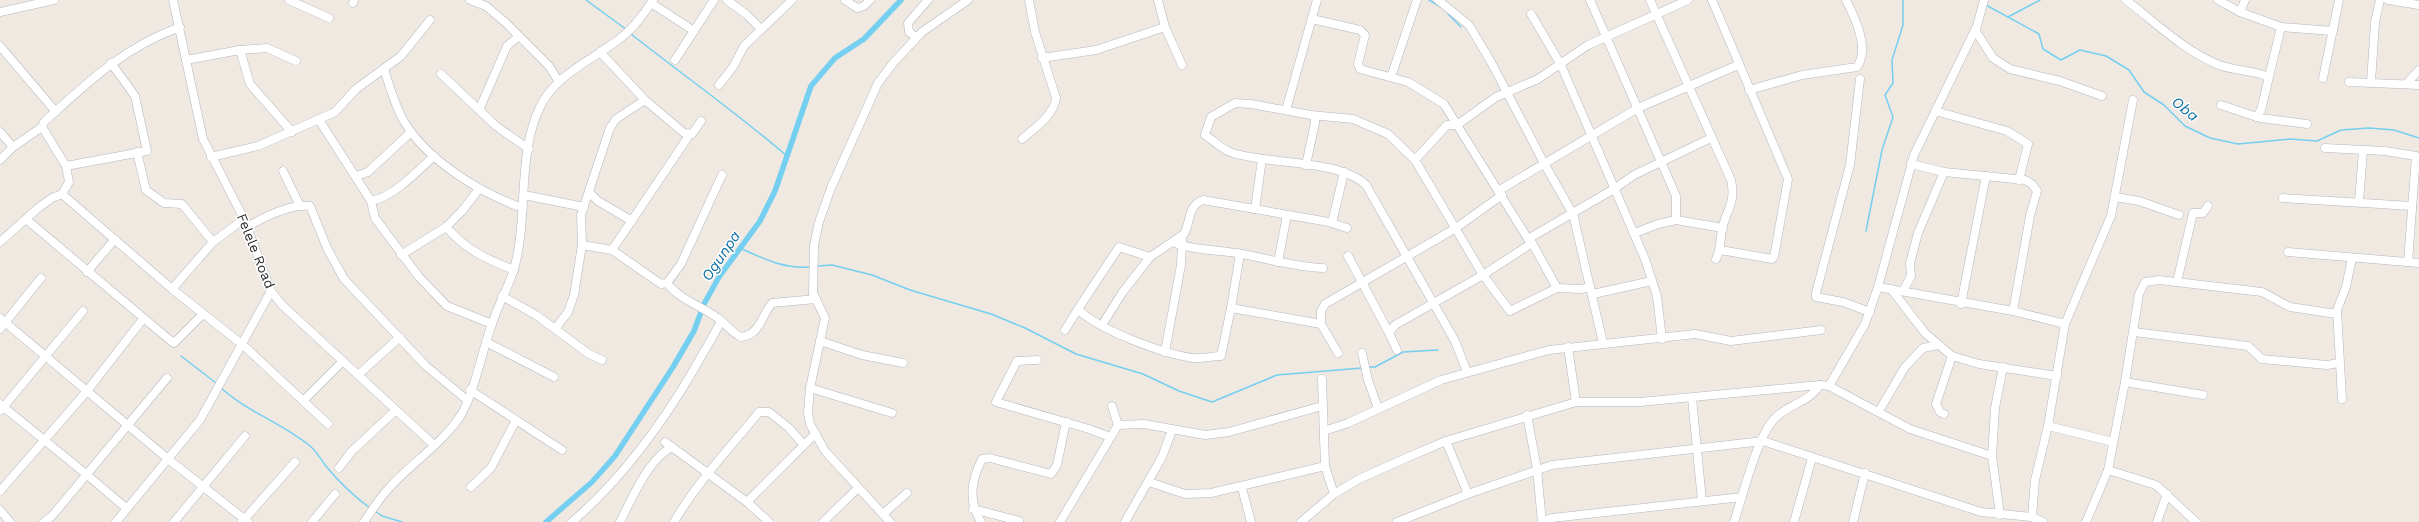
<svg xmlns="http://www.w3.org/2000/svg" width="2419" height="522" font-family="'Work Sans',sans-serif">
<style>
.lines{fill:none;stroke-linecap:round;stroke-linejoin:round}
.stream{stroke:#75cff0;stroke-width:1.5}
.canal{stroke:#75cff0;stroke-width:5.5}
.minor-casing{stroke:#b4b7c1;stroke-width:9}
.minor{stroke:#fff;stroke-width:8}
.labels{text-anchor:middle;stroke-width:3;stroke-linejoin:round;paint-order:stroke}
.street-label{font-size:14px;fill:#2e2e2e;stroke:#fff}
.water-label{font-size:15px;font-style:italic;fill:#0d6fa3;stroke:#fff}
</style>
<rect width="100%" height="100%" fill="#efe9e1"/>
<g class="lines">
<g class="stream">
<polyline points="586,0 627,30"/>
<polyline points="1429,0 1441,7"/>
<polyline points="1986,5 2039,34 2043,49 2061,60 2080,50 2106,56 2129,70 2144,92 2164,105 2185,126 2210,138 2238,144 2290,139 2317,141 2341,130 2369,128 2394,130 2419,138"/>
<polyline points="1448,14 1461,27"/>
<polyline points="2008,17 2040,0"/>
<path d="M631 34C683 75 737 113 787 156"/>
<polyline points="1866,231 1882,150 1893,117 1885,95 1893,83 1892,60 1903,25 1903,0"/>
<path d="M740 248C764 259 784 269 811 267"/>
<polyline points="817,266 832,265 872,275 910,290 991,314 1025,328 1076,354 1143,374 1179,391 1212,402 1277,375 1362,368"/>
<polyline points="181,356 216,383"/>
<polyline points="1368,367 1375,367 1403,352 1438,350"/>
<path d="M220 387C247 412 282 423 310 446 316 451 321 459 325 465 339 482 352 495 370 508"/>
<polyline points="375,511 382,516 402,522"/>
</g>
<polyline class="canal" points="546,522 592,482 615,456 673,367 694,331 704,304 719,277 760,221 775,191 811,86 835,58 864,39 901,0"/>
<g class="minor-casing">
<g id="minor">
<polyline points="173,0 203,139 244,219 271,291 282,305 434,445"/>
<polyline points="289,0 329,18"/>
<polyline points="470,0 486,6 506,23 549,66 559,82"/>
<polyline points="727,0 747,15 761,29"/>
<polyline points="845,0 857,8 864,6 870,0"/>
<polyline points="1158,0 1165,27 1182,65"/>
<polyline points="1438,0 1469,25 1491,62 1545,165 1573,214 1603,343"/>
<polyline points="1590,0 1676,196 1676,220"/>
<path d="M1650 0 1731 180C1736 202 1727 209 1722 229 1720 240 1721 249 1716 259"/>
<polyline points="1712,0 1788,179 1774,257 1772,259 1720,250"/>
<path d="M2126 0C2156 23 2183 50 2219 65 2235 71 2253 70 2269 77"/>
<polyline points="2218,0 2240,12 2281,27 2333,31"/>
<polyline points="2388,0 2419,5"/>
<polyline points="353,3 354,0"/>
<polyline points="651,3 694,31"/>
<polyline points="0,12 54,0"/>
<polyline points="2240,12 2245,0"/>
<polyline points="1531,14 1561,65 1645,259 1657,296 1662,339"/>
<polyline points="1312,19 1360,30 1365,35 1358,64 1360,69 1408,82 1444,104 1528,239 1532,243 1557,288"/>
<polyline points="1975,30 1993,58 2010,69 2060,81 2102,96"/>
<polyline points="916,37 909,32 908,23 928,0"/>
<polyline points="0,46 56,112"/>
<polyline points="240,50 250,84 292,132"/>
<polyline points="600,52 645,100 684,133 692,134 701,121"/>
<polyline points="1042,58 1096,50 1165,27"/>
<polyline points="186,60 240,50 267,48 296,61"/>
<polyline points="675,60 714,0"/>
<path d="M384 69C390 87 395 107 405 123 428 161 482 194 523 208"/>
<polyline points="441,74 496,126 529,149"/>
<polyline points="1391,77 1417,0"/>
<polyline points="2323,78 2339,0"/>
<polyline points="1860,79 1850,165 1816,293 1816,297 1843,302 1870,312"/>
<polyline points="2349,82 2419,85"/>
<polyline points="2371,82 2375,22 2380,0"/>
<polyline points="2407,83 2419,70"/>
<polyline points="719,85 733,67 744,46 792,0"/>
<path d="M1749 90 1802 75 1857 67C1870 48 1855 18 1846 0"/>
<polyline points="2221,105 2260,118 2307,124"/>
<polyline points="479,110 507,46 518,37"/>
<polyline points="1286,110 1317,0"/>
<polyline points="1935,111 2007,131 2028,144 2019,180"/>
<polyline points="2256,117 2261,110 2281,27"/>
<polyline points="319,120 371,201 375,218 419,277 447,306 492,324"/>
<polyline points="0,132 13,147"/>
<path d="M1022 139C1034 129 1054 115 1056 98L1035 32 1029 0"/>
<polyline points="2325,148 2385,151 2416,156 2408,262"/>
<polyline points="137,152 146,190 164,203 182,204 213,242"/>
<polyline points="211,157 258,146 335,112 356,89 401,56 430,20"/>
<polyline points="0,160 13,147 42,127"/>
<polyline points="1415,160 1447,125 1457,125 1496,97 1538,79 1588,45 1688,0"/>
<polyline points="1911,164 1944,172 2025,180 2032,184 2037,191 2030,216 2013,311"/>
<polyline points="1306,165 1315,123 1315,117 1311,115"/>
<polyline points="66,166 147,151 135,96 111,63"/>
<polyline points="283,171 300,206"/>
<polyline points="357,176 368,172 411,132"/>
<polyline points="1498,191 1638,108 1738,65"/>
<polyline points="590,193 598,201 632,221"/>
<polyline points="62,194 172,289 243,345 328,424"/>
<polyline points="524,195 584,207"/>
<polyline points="2115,197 2139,201 2179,215"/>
<polyline points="2283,198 2412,206"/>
<path d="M371 201C392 198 419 170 434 156"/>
<polyline points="2359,202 2363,151"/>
<polyline points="1255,209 1262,159"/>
<polyline points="27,220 171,341 174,343 203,314"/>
<polyline points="1332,223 1344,172"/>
<path d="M247 227C264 217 289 204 310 206L327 248 344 279 426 366 467 400"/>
<path d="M446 227C468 251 484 258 514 270"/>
<polyline points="1635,233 1658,224 1676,220 1723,228"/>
<polyline points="1528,239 1614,189 1634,175 1711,138"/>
<path d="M0 242 38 208 52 198 62 194 69 182 66 166 42 127 44 122C87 83 124 47 180 27"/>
<path d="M1173 242C1192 250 1216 250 1237 253 1266 258 1293 267 1323 268"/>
<polyline points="582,245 612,250 661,284 667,283 681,264 722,175"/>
<polyline points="612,250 690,134"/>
<polyline points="2288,252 2419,263"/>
<path d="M1240 254 1231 308 1221 356C1212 356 1202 359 1193 358 1164 354 1098 330 1078 309L1119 247 1150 257 1184 234C1191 222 1187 206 1203 200L1329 222 1347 228"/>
<polyline points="401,255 446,227 462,211 479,189"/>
<polyline points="1348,256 1389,333"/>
<polyline points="1278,262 1287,215"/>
<polyline points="87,272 115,239"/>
<polyline points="2177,282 2193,213 2203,213 2208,206"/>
<path d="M667 283C680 300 702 306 719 319 727 325 732 333 741 337 761 334 761 316 772 303L816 299"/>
<polyline points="1878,287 2013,311 2065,324"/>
<polyline points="172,289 213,242 244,219"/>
<polyline points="1891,289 1925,333 1952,356 1979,364 2057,376"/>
<polyline points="1903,291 1911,276 1910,263 1918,233 1944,172"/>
<polyline points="1593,294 1652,281"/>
<polyline points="502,296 536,315 589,354 602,360"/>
<polyline points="1961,304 1986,176"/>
<polyline points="1231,308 1321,324 1338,353"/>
<polyline points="0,318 168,459 248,522"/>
<polyline points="1321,324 1321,311 1325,304 1456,228 1502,195"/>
<polyline points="1102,325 1122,293 1150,257"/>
<polyline points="0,329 41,278"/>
<polyline points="555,329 568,312 574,295 582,245 581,215 610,128 616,119 645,100"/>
<polyline points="1065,330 1078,309"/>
<polyline points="2134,332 2248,346 2262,359 2327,365 2339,363"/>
<polyline points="820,341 862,355 903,363"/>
<polyline points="486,342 554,377"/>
<polyline points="1568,347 1576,402"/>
<polyline points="1397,350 1389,333 1395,325 1483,275 1532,243"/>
<polyline points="1165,352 1181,265 1182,241"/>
<polyline points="1362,353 1368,380 1378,408"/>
<polyline points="1037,360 1017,361 996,402 1089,429 1110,437"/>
<path d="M1467 372 1455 341 1366 185C1339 159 1270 165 1233 153 1222 150 1214 141 1205 135L1211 117 1235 103 1251 104 1311 115 1353 119 1388 134 1415 160 1483 275 1510 311 1557 288 1581 289 1590 287"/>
<polyline points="358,375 400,337"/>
<polyline points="1322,379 1325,466 1334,494"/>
<polyline points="2125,382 2203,395"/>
<polyline points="1829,386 1910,429 1992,456"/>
<polyline points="810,388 892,413"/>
<polyline points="470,390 562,450"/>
<polyline points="1692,398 1702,501"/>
<polyline points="2342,399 2337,310 2346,287 2352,258"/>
<polyline points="304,400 343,361"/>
<polyline points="0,404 86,474 126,508"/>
<polyline points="1112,406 1118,425"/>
<polyline points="1,410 83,311"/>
<polyline points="1879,411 1905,367 1923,348 1938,345"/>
<polyline points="1944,414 1940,412 1936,404 1952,356"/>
<polyline points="1527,415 1537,469 1542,522"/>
<polyline points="2048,426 2113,442"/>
<polyline points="1324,431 1348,423 1441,380 1549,350 1695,334 1731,341 1821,330"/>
<polyline points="1446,441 1468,494"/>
<polyline points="665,442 747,502 769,522"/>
<polyline points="339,468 352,451 396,410"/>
<polyline points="2108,470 2156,485 2196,522"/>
<polyline points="1149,482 1185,494 1211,493 1325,466"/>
<polyline points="471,487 491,468 516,420"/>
<polyline points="1242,488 1251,522"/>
<polyline points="0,491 87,391 143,319"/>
<polyline points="747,502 814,435"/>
<polyline points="973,509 1019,521"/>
<polyline points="0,510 10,522"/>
<polyline points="883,514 907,493"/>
<polyline points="2000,515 1992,456 1995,408 2003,367"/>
<polyline points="2032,517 2035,480 2048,426 2065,324 2111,216 2133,100"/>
<polyline points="44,522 52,516 167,378"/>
<polyline points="116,522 200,420 271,291"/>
<polyline points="174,522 245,436"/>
<polyline points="242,522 295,462"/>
<polyline points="312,522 335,494"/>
<path d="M364 522C372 510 380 497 390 487 412 463 440 445 459 418 474 396 482 350 492 324 498 305 508 288 514 269 529 217 516 151 542 103 559 73 592 60 618 40 632 30 644 14 653 0"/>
<path d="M572 522C622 479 660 427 693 371 702 354 713 338 721 321"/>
<path d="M620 522C631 500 649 458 672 447"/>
<path d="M674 522C697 482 730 448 759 412H769L789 428 804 445"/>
<polyline points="823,522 858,488"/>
<polyline points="890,522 825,451 810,424 808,413 810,388 825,318 813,293 814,245 819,222 831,188 878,83 894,62 922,32 968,0"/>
<path d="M981 522C968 501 971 481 982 459L990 458 1051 474 1057 465 1066 422"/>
<polyline points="1060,522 1118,425 1144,424 1205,435 1229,432 1322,406"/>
<polyline points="1125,522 1162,457 1172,430"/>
<polyline points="1301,522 1334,494 1359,479 1406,458 1446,441 1576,402 1640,402 1820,385"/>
<polyline points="1397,522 1468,494 1552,465 1763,441 1981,512 2032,517 2043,522"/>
<polyline points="1543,522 1552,518 1742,497"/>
<path d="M1734 522C1743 496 1757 435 1776 417 1791 403 1808 403 1820 385L1829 386 1865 324 1878 287 1914 155 1977 26 1984 0"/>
<polyline points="1794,522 1812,458"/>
<polyline points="1853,522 1865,473"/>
<polyline points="2086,522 2108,470 2125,382 2139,294 2145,282 2159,280 2262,292 2290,307 2337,314"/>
<polyline points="2157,522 2167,494"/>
</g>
</g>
<use href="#minor" class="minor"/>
</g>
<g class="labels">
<g class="street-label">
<text transform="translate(256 251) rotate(68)" y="5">Felele Road</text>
</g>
<g class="water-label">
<text transform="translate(2185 109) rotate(39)" y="5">Oba</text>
<text transform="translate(721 256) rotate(-56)" y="5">Ogunpa</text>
</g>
</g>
</svg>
